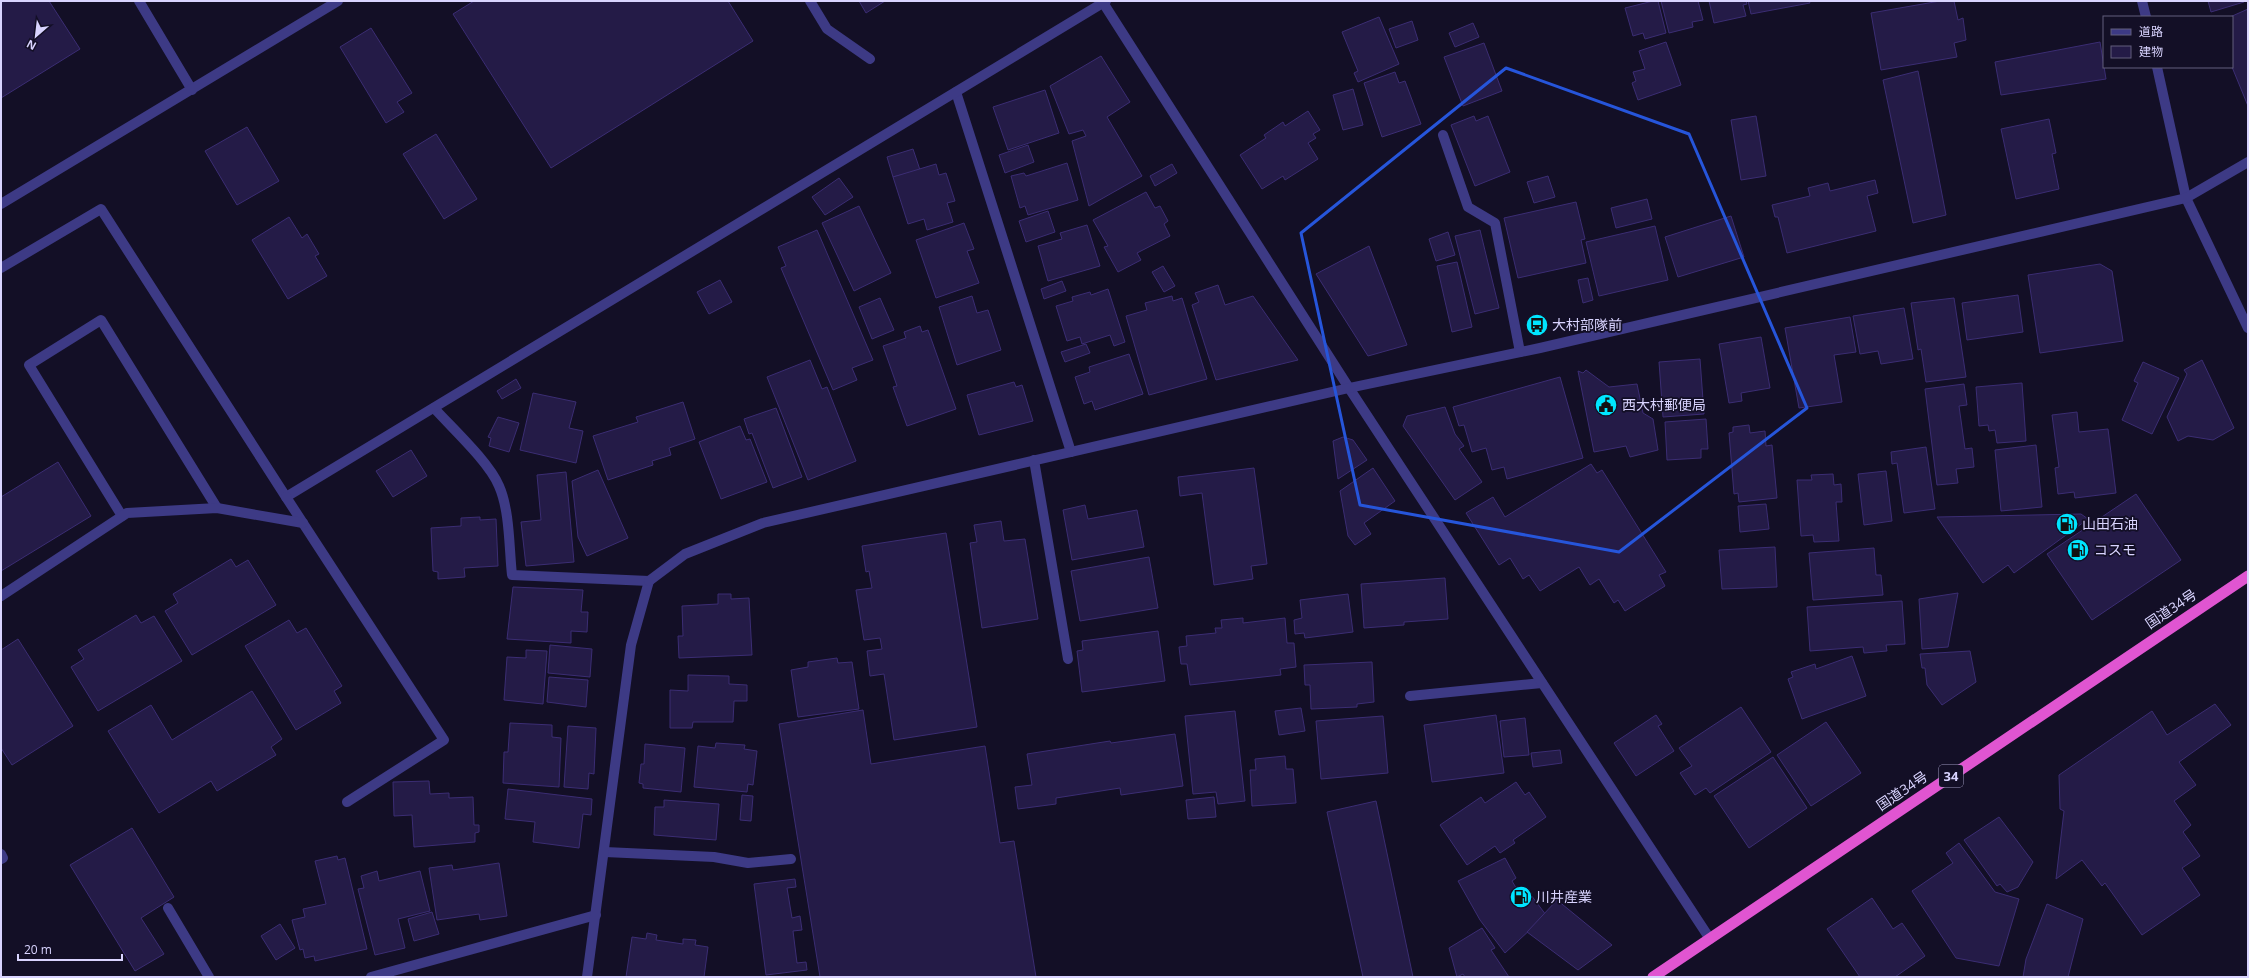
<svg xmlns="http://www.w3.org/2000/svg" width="2249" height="978" font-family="'Open Sans','Noto Sans JP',sans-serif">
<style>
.building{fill:#241b47;stroke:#3b2d73}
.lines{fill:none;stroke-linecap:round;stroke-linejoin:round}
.service{stroke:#3d3a85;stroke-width:10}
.minor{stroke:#3d3a85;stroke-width:10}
.tertiary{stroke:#3d3a85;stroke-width:10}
.trunk{stroke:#e055d1;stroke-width:11}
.marked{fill:none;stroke:#2655da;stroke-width:3;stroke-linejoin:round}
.labels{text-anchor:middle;stroke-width:3.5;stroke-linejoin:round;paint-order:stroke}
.shield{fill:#130f26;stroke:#9e99be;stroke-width:1}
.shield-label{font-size:13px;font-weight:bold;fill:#d9d4ff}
.poi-label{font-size:14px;fill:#d9d4ff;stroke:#130f26;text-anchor:start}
.street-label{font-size:14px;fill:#d9d4ff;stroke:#130f26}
</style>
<rect width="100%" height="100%" fill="#130f26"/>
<g class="building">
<polygon points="1,1 49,1 80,49 1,98"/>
<polygon points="474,1 728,1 753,41 551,168 453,14"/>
<polygon points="859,1 885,1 866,13"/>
<polygon points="1653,1 1658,1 1666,33 1645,39 1643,33 1633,36 1625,8"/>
<polygon points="1661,1 1698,1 1703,20 1692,22 1693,27 1669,33"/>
<polygon points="1709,1 1746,1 1747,4 1743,5 1746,16 1714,23"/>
<polygon points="1748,1 1809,1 1810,3 1751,14"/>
<polygon points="1940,1 1954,1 1958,20 1963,18 1966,40 1954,43 1957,57 1881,70 1871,13"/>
<polygon points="2208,1 2243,1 2244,2 2211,12"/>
<polygon points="2248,9 2248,106 2232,67 2232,17 2230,17"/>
<polygon points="1379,17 1399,64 1358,82 1354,73 1358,71 1342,32"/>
<polygon points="1412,21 1418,40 1396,48 1389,29"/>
<polygon points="1473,23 1479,37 1455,47 1449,33"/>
<polygon points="371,28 412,93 397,102 404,112 386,123 340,47"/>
<polygon points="1666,42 1681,85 1638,100 1632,83 1636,81 1633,72 1645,69 1639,51"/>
<polygon points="2100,42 2106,79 2001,95 1995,62"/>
<polygon points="1484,43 1502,91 1463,106 1444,57"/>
<polygon points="1101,56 1130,102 1107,117 1142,176 1089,206 1072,141 1086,136 1083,130 1069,134 1050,86"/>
<polygon points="1918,71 1946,215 1913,223 1883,80"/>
<polygon points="1395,72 1399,83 1405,81 1421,124 1382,137 1364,83"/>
<polygon points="1353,89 1363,125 1343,130 1333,95"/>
<polygon points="1045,90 1059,133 1008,150 993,107"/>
<polygon points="1308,111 1320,130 1313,134 1316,138 1308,143 1318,159 1285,180 1283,176 1262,189 1240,155 1266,138 1264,135 1283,122 1285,126"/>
<polygon points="1474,116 1476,121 1488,116 1510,172 1475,186 1451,125"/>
<polygon points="1756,116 1766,176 1741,180 1731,120"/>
<polygon points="2049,119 2056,153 2052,154 2059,189 2016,199 2001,129"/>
<polygon points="247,127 279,181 237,205 205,151"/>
<polygon points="436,134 477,199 444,219 403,154"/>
<polygon points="1028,145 1034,162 1005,173 999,155"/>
<polygon points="913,149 920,170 893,177 887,157"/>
<polygon points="1067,163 1078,200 1028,215 1025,206 1020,208 1011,176 1024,173 1026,176"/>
<polygon points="936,164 939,175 946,173 955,201 947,203 953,222 927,230 924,219 908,224 893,177"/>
<polygon points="1172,164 1177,173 1155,186 1150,176"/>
<polygon points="1548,176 1555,197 1534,203 1527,182"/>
<polygon points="839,178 853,197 825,215 812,197"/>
<polygon points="1875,180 1878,193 1867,196 1876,231 1787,253 1778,217 1775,217 1772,205 1810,196 1808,188 1828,183 1830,191"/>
<polygon points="1146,192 1155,208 1160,206 1168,221 1164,224 1170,236 1137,253 1141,260 1118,272 1104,247 1108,246 1093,220"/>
<polygon points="1647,199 1652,219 1616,228 1611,208"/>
<polygon points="1576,202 1585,239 1581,240 1586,263 1518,278 1504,218"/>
<polygon points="859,206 891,273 854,291 822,223"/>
<polygon points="1048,211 1055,232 1026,242 1019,221"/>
<polygon points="1731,216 1744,257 1678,277 1665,237"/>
<polygon points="289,217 302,238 307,234 319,254 315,256 327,276 288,299 252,240"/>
<polygon points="964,223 974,249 967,251 979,283 936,298 916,240"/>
<polygon points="1087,225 1100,266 1048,281 1038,246 1062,239 1060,233"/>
<polygon points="1655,226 1668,280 1599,296 1586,242"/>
<polygon points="817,230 873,360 852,368 857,380 833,390 781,268 786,266 778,247"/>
<polygon points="1480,230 1499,308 1475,314 1455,236"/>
<polygon points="1448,232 1455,255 1436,261 1429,239"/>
<polygon points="1369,246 1407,345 1368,356 1316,274"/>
<polygon points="1457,262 1472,327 1452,332 1437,266"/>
<polygon points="2100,264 2112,271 2123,341 2040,353 2028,275"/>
<polygon points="1163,266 1175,286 1164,292 1152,272"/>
<polygon points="1588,278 1593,300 1583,303 1578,280"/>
<polygon points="720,280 732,302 709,314 697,292"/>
<polygon points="1062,281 1066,291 1044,299 1041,289"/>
<polygon points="1218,285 1225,305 1253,296 1298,360 1216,380 1192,305 1199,302 1195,293"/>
<polygon points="1108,289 1125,342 1114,346 1110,335 1082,344 1080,337 1067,341 1056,306 1073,301 1072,297 1090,292 1091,295"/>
<polygon points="2018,295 2023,332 1967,340 1962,303"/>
<polygon points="972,296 977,313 988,310 1001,350 957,365 939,307"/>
<polygon points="1172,296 1173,301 1182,298 1207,379 1149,395 1126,316 1147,310 1145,303"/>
<polygon points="880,298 894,330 872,339 859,307"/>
<polygon points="1954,298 1966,377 1926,382 1921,349 1918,350 1911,303"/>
<polygon points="1904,308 1913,359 1881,364 1878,351 1860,354 1853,316"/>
<polygon points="1850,317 1856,352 1834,355 1842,402 1799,408 1785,328"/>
<polygon points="920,326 922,332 928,330 956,409 907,426 893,387 897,386 883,346 906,338 904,332"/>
<polygon points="1761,337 1770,388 1741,393 1742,401 1729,403 1719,344"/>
<polygon points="1086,344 1090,353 1065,362 1061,352"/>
<polygon points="1129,354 1143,394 1095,410 1092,401 1084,404 1075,377 1090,372 1089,367"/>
<polygon points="1700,359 1704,414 1663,417 1659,362"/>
<polygon points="810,360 822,389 827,387 856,461 808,480 767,377"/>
<polygon points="2202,360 2234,428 2213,440 2188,436 2178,441 2167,417 2187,374 2184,370"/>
<polygon points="2143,362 2179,378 2152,434 2122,420 2138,383 2134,381"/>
<polygon points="1586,370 1609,387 1637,384 1643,413 1653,419 1658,450 1630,457 1626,446 1594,452 1578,371 1583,373"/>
<polygon points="1560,377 1583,458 1507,479 1504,467 1492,470 1486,448 1472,452 1464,425 1459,426 1453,407"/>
<polygon points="516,379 521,388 502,399 497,391"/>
<polygon points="1014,382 1016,387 1022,385 1033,421 979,435 967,395"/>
<polygon points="2022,383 2026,441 1997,443 1995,430 1989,431 1988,425 1979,426 1976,387"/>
<polygon points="1964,384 1967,405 1959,406 1965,449 1972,448 1974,467 1956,469 1958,483 1937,485 1925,389"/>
<polygon points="533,393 576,402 569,428 583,431 576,463 520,450"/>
<polygon points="683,402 695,439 669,448 671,455 652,461 653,465 608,480 593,436 638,422 636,417"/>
<polygon points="1445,407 1455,434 1464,446 1459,449 1482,482 1455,500 1403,426 1407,416"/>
<polygon points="776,408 802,477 773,488 752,433 749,434 744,419"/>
<polygon points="2077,412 2079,432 2108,429 2116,493 2075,498 2074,492 2058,494 2055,468 2059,467 2052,415"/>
<polygon points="498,417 519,423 509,452 489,446 491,438 488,437"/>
<polygon points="1706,419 1708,449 1701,449 1701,458 1667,460 1665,422"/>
<polygon points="1749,425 1750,433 1765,431 1766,446 1772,445 1777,498 1739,502 1738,493 1734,494 1729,433 1733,432 1733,427"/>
<polygon points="740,426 746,440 750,439 767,482 721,499 699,442"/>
<polygon points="1343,437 1353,440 1367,460 1338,479 1333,441"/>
<polygon points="2036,445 2042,507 2001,511 1995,450"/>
<polygon points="1926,447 1935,509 1904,513 1897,463 1892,464 1891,452"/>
<polygon points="411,450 427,476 393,497 376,471"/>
<polygon points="58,462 91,516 1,571 1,497"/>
<polygon points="1591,464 1597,473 1602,470 1666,572 1659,575 1665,586 1625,611 1618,600 1614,603 1599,579 1590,585 1579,567 1540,591 1529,575 1523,579 1510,558 1499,565 1466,513 1493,497 1505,517"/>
<polygon points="1254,468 1267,564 1251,566 1253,579 1214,585 1202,493 1180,496 1178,477"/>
<polygon points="1373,468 1395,501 1364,523 1371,534 1355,545 1348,536 1340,491"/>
<polygon points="598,470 628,538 587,556 578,537 572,481"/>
<polygon points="1886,471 1892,521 1864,525 1858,474"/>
<polygon points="566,472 574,562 526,566 521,522 541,520 537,475"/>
<polygon points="1833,474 1834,485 1841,484 1842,502 1836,502 1839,541 1814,542 1813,535 1801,536 1797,480 1812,480 1811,475"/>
<polygon points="2136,494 2181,560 2092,620 2047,554"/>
<polygon points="1766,504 1769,529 1740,532 1738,506"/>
<polygon points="1085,505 1088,519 1137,510 1144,547 1072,560 1063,510"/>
<polygon points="2081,514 2088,519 2014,573 2008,565 1983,583 1937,517"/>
<polygon points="480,517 480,520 496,519 498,566 464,568 465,577 438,579 438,572 433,571 431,528 461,526 461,518"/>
<polygon points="1001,521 1004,541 1025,539 1038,619 982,628 970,543 977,542 974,525"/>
<polygon points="946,533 977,727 894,740 884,674 870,676 867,651 882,649 880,638 864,640 856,590 872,588 869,571 866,572 862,546"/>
<polygon points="1775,547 1777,587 1722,589 1719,550"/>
<polygon points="1874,548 1876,575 1881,575 1883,595 1813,600 1809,553"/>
<polygon points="1149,557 1158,608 1080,621 1071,571"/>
<polygon points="231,559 236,567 248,560 276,605 192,655 165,611 178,603 173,594"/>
<polygon points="1445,578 1448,619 1404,622 1404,625 1364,628 1361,584"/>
<polygon points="513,587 583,590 581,612 588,612 587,632 571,631 571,643 507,639"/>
<polygon points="1958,593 1948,647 1922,649 1919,599"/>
<polygon points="718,594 731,594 731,599 749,598 752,655 679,658 678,636 683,636 682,606 718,604"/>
<polygon points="1348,594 1353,632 1305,638 1304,633 1295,634 1294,620 1302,618 1300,600"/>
<polygon points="1902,601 1905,644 1886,645 1887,651 1864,653 1863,647 1810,651 1807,607"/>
<polygon points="136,615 141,623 154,616 182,661 98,711 71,667 84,659 78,650"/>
<polygon points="1243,618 1243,623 1285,618 1287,643 1294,643 1296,667 1280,669 1281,675 1190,685 1187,664 1181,664 1179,647 1187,646 1186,636 1216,633 1215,628 1222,628 1221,620"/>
<polygon points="289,620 297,633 306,628 342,686 334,691 341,703 296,730 245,646"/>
<polygon points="1158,631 1165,681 1082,692 1077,651 1083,650 1082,641"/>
<polygon points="18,639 73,726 12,765 1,748 1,650"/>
<polygon points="550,645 592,649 590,677 548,673"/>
<polygon points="526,650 547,651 543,704 504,700 507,657 526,658"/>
<polygon points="1970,651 1976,682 1942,705 1927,685 1925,668 1922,668 1920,654"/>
<polygon points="1852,656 1866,696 1802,719 1788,679 1793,677 1791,672 1815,664 1816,669"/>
<polygon points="837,658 838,663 852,662 859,709 798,717 791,670 808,667 808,662"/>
<polygon points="1372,662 1374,702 1357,704 1357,707 1311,709 1310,685 1305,685 1304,665"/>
<polygon points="688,675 729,676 729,684 747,685 747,701 734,701 733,722 693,722 692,728 670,728 670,690 688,691"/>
<polygon points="549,677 588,680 586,707 547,702"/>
<polygon points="252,691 282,739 271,747 276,755 217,791 211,781 159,813 108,731 151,705 172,740"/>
<polygon points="2215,704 2231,725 2179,762 2196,785 2174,801 2191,825 2183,832 2200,856 2182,868 2200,895 2142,935 2105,883 2102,886 2082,860 2056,879 2064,811 2060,809 2059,775 2152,711 2167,735"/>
<polygon points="1741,707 1771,752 1710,793 1706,788 1695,795 1680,773 1692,766 1679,748"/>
<polygon points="1301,708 1305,731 1279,735 1275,711"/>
<polygon points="863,710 871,764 985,746 1000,843 1014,841 1036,977 820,977 779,724"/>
<polygon points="1235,711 1245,801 1218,804 1216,792 1193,794 1185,716"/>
<polygon points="1496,715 1504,773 1432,782 1424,725"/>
<polygon points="1656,715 1662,724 1658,726 1674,751 1636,776 1614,743"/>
<polygon points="1383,716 1388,773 1321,779 1316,721"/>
<polygon points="1525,718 1529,755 1504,757 1500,721"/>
<polygon points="1826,722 1861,773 1811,806 1777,755"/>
<polygon points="510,723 552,725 552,737 561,738 559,787 503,783 504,752 508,752"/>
<polygon points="568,726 596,728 594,774 589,773 588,789 564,787"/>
<polygon points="1175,734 1183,786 1121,795 1120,788 1056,798 1056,804 1018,809 1015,787 1032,785 1027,754 1110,741 1111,743"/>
<polygon points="716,743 745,745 744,749 757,751 753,785 748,784 747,792 694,787 698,746 715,748"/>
<polygon points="645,744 685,748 681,792 643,788 643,784 639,783 641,764 644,764"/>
<polygon points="1560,750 1562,763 1533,767 1531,753"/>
<polygon points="1285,756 1286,769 1293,769 1296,803 1252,806 1250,770 1256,770 1255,759"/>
<polygon points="1773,757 1807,808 1749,848 1714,796"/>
<polygon points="429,781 430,794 449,793 449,798 473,797 474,825 479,825 479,832 475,833 475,842 414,847 412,815 394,816 393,782"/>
<polygon points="1516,782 1525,795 1529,792 1546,817 1513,840 1515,843 1500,853 1495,846 1467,865 1440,825 1481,797 1485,803"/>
<polygon points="508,789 592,799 591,815 583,814 579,848 533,842 535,822 505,819"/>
<polygon points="742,795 753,796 751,821 740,820"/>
<polygon points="1214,797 1216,817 1188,819 1186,800"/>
<polygon points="664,800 719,804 716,840 654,835 655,807 664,807"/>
<polygon points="1376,801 1413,977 1363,977 1327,812"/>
<polygon points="1999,817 2033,862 2018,887 2007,892 2000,884 1997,886 1964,840"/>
<polygon points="132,828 174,897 141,918 164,954 135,971 70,865"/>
<polygon points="1959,843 1995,892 2019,899 1999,966 1956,958 1912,891 1953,863 1946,853"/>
<polygon points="337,856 338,860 345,858 367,949 315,961 314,956 305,958 303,949 300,950 292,920 305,917 303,909 326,904 315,861"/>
<polygon points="1505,858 1516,878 1512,881 1521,896 1528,891 1546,915 1505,953 1480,920 1458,881"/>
<polygon points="499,863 507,916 480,920 479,914 437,920 429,868 452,865 453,870"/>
<polygon points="377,871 379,881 420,871 430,911 398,919 405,948 375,955 358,889 364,888 361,876"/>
<polygon points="795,879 796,887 787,888 792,918 800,916 802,930 793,931 797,963 806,962 807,970 766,975 754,884"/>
<polygon points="1872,898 1893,929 1902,923 1925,956 1895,977 1860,977 1827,929"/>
<polygon points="1557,900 1612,945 1578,970 1527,932"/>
<polygon points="2047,904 2083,919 2068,977 2023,977 2026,959"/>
<polygon points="432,912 439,934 414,941 408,919"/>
<polygon points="280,924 295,948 276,960 261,936"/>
<polygon points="1482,928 1495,948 1491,950 1509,977 1465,977 1463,974 1457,977 1449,948"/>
<polygon points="647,933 657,935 656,940 683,944 683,939 696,940 695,945 708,947 704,977 626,977 632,937 646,939"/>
</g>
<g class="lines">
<g class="service">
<polyline points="139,1 192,90"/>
<polyline points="810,1 827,29 870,59"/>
<polyline points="1,204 338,1"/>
<path d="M434 408C453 429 489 462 499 486 510 511 509 548 512 575L649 581"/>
</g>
<g class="minor">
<polyline points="956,92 1071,452"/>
<polyline points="1443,135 1468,207 1495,223 1520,352"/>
<polyline points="1,268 101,209 286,497 1106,1"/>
<polyline points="1034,460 1068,659"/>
<polyline points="286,497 444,740 347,802"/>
<polyline points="122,516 29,365 101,320 217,508"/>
<polyline points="1,596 127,513 217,508 303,523"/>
<polyline points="1410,696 1542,683"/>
<polyline points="605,852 714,857 748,863 791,859"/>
<polyline points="1,854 3,858 1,859"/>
<polyline points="168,908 209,977"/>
<polyline points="371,977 596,915"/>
<polyline points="587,977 631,645 649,581"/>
</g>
<g class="tertiary">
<polyline points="1102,1 1349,388 1710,939"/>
<polyline points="2142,1 2146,17"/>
<polyline points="2157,67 2186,198 2248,328"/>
<polyline points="649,581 685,554 763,523 1349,388 1540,348 2186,198 2248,162"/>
</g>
<polyline class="trunk" points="1653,977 2248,576"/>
</g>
<path class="marked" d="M1506 68 1689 134 1807 408 1619 552 1360 505 1301 233Z"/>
<defs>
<g id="bus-disc" transform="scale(1.15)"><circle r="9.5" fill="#00e5ff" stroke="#130f26"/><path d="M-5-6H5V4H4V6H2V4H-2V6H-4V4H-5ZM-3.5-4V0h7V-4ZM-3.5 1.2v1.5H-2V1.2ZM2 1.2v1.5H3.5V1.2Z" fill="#111"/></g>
<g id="civic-disc" transform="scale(1.15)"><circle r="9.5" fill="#00e5ff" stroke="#130f26"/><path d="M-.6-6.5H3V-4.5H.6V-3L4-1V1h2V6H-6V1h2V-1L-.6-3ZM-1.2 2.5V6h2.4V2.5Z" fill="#111"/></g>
<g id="fuel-disc" transform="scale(1.15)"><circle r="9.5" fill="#00e5ff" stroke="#130f26"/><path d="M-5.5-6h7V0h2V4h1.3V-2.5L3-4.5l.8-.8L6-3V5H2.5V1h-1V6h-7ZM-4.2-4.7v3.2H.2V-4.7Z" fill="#111"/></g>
</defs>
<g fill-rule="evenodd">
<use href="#bus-disc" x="1537" y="325"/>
<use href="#civic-disc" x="1606" y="405"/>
<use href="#fuel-disc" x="2067" y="524"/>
<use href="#fuel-disc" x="2078" y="550"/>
<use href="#fuel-disc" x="1521" y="897"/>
</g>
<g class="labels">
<rect class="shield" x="1939" y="765" width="24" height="22" rx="3"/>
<g class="shield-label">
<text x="1951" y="781">34</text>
</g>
<g class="poi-label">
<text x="1552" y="330">大村部隊前</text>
<text x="1622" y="410">西大村郵便局</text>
<text x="2082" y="529">山田石油</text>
<text x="2094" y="555">コスモ</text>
<text x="1536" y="902">川井産業</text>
</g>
<g class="street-label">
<text transform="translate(2171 609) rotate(-34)" y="5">国道34号</text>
<text transform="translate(1902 791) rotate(-34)" y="5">国道34号</text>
</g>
</g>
<rect width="2249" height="978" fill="none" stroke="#d9d4ff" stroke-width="4"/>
<rect x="2103" y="16" width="130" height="52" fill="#130f26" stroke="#625e7d"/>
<rect x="2111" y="29" width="20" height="6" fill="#3d3a85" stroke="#625e7d"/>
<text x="2139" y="36" font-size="12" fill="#d9d4ff">道路</text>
<rect x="2111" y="46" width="20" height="12" fill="#241b47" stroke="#625e7d"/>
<text x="2139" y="56" font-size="12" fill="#d9d4ff">建物</text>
<g transform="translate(36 36) rotate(208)" stroke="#130f26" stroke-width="3" paint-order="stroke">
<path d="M0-3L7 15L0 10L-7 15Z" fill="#d9d4ff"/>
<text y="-6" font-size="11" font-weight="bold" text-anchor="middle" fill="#d9d4ff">N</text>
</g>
<path d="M18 954v6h104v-6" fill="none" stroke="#d9d4ff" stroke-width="2"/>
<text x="24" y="954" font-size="12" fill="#d9d4ff" stroke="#130f26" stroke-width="3" paint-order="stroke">20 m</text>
</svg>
